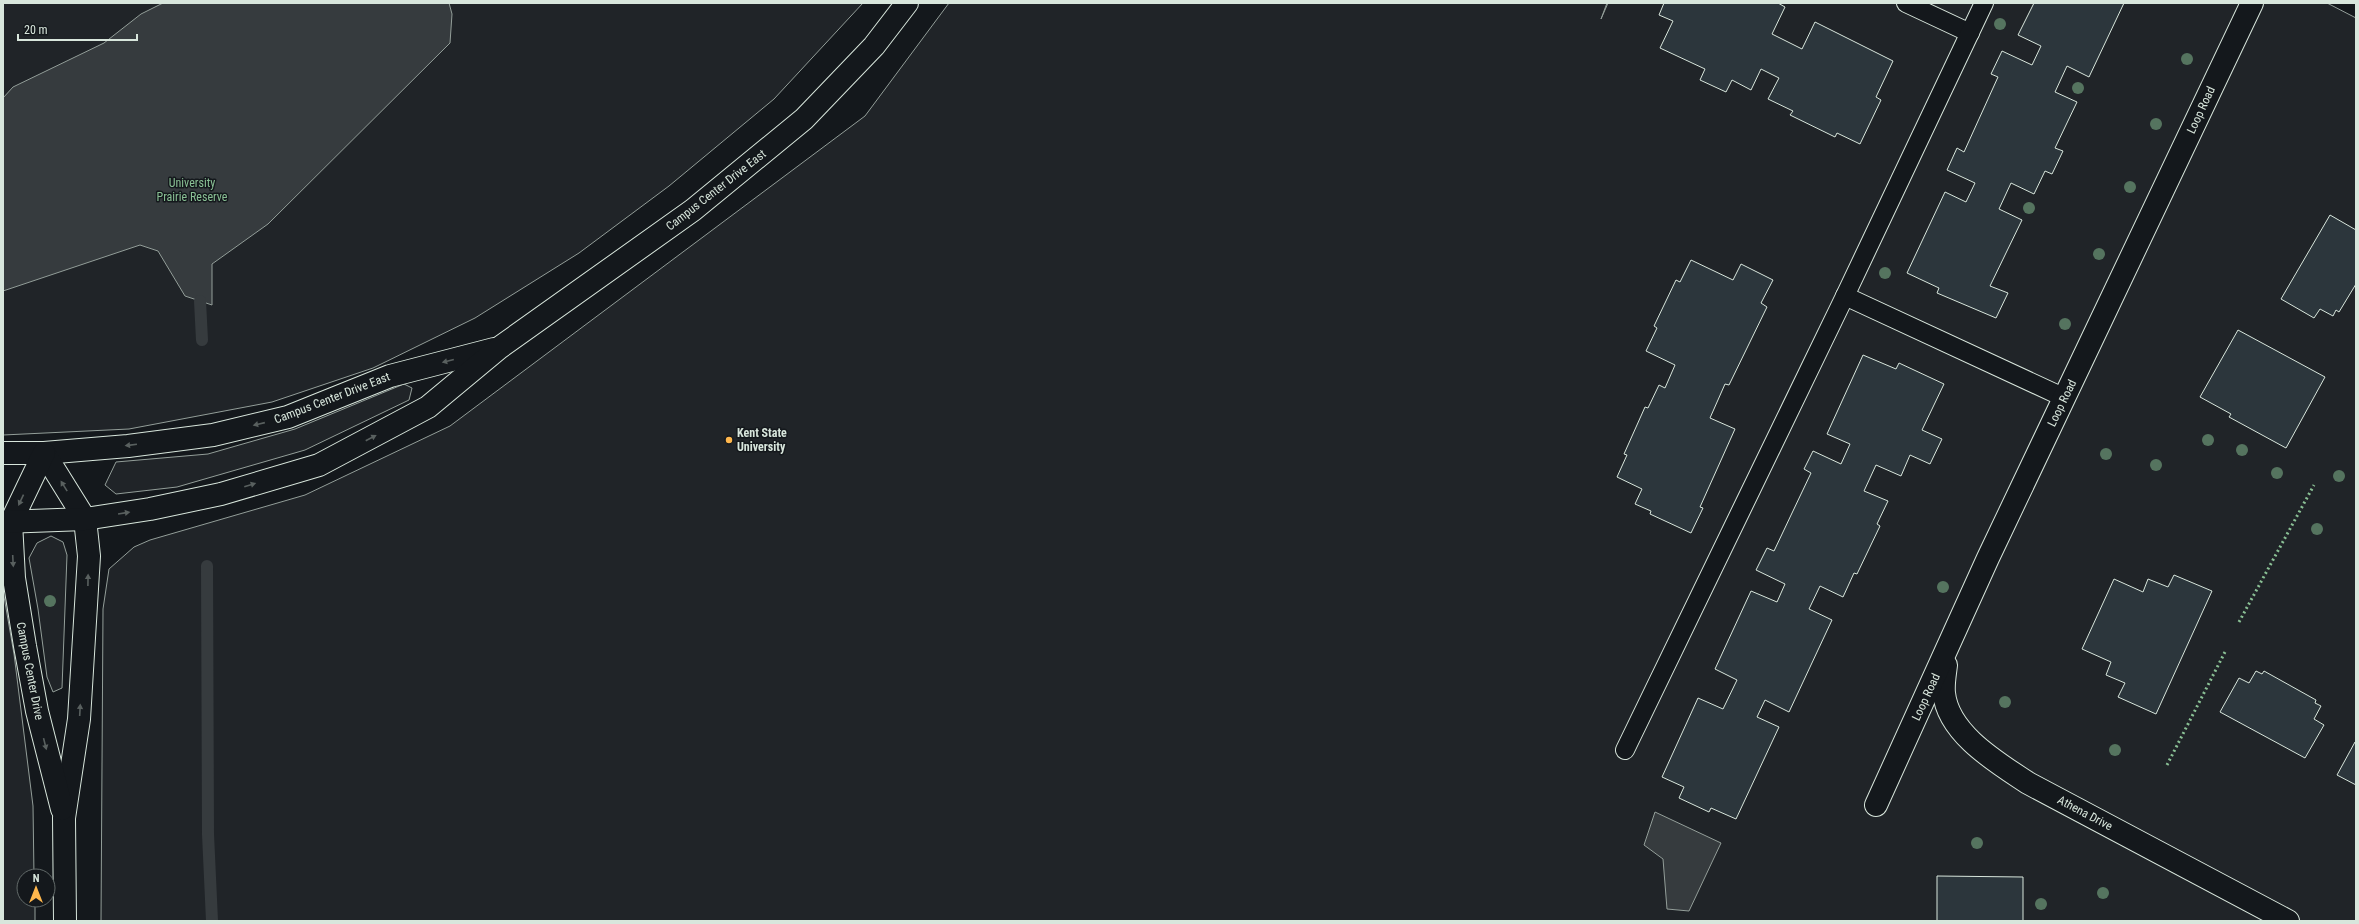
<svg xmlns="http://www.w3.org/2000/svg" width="2359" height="924" font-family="'Roboto Condensed',sans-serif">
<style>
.green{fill:#202428;stroke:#939e99}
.water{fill:#363b3e;stroke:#939e99}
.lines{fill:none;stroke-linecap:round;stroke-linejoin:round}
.stream{stroke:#363b3e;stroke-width:12}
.building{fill:#2c363c;stroke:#d8e6dc}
.lane-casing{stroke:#d8e6dc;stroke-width:20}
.street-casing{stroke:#d8e6dc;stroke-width:24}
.secondary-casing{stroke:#d8e6dc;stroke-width:24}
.lane{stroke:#14181c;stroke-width:18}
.street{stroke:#14181c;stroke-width:22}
.secondary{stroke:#14181c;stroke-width:22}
.hedge{stroke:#8ac095;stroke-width:3;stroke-dasharray:2 3;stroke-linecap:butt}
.tree{fill:#55745f}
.oneway{fill:#59605f}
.poi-dot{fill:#ffb74d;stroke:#14181c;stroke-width:1.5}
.labels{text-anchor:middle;stroke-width:3;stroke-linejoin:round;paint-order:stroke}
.street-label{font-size:12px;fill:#d8e6dc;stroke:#14181c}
.park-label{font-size:12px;fill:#8ac095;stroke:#14181c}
.poi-label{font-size:12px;font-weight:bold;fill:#d8e6dc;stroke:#14181c;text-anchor:start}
</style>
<rect width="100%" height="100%" fill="#14181c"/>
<g class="green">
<polygon points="3,3 863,3 774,99 669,186 579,253 475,318 373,368 272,402 129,429 3,435"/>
<polygon points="949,3 1607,3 1601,19 1608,3 2327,3 2356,18 2356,921 101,921 103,609 109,569 134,547 150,540 305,495 450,426 865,116"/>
<polygon points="404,384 412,388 409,400 305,450 177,487 116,494 105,485 116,462 208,454 295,429"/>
<polygon points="51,536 63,542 67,555 62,688 53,692 47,677 38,609 29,558 37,543"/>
<polygon points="3,591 14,654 33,806 34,876 24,876 24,900 35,900 35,921 3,921"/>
</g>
<g class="water">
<polygon points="163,3 449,3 452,14 450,43 268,224 212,264 212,305 185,296 158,251 140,245 3,291 3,98 13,87 104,43 141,14"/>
<polygon points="1655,812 1721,843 1689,911 1667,909 1663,859 1644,845"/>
</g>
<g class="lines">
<g class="stream">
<polyline points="200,301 202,340"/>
<polyline points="207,566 208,834 212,921"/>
</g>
</g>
<g class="building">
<polygon points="1664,3 1778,3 1785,7 1772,34 1802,49 1815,22 1893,61 1876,97 1881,100 1860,144 1837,133 1835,137 1790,115 1793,111 1768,99 1779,78 1761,69 1751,90 1732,80 1726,92 1700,80 1705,69 1660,48 1673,21 1659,15"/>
<polygon points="2034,3 2124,3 2089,77 2067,66 2055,92 2077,102 2055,148 2063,151 2052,174 2045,171 2034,194 2011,183 1999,209 2022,220 1990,286 2008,293 1996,318 1937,293 1939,288 1907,273 1945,192 1966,202 1975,183 1947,170 1957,148 1964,152 1998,77 1991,74 2002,51 2032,65 2041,46 2018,35"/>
<polygon points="2330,215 2356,230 2356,284 2339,312 2336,310 2333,316 2320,309 2314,318 2281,299"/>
<polygon points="1691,260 1733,280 1741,264 1773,280 1761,303 1767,307 1729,385 1725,384 1710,418 1735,429 1700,507 1703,508 1691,533 1650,514 1651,511 1635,504 1642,489 1617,477 1627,455 1624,454 1645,407 1648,408 1659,385 1665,388 1675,365 1646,351 1657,328 1654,326 1676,280 1680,282"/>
<polygon points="2238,330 2325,377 2286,448 2229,417 2231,414 2200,397"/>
<polygon points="1863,355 1896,369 1899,363 1944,384 1922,430 1942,439 1930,464 1910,455 1901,476 1876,465 1864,491 1888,501 1877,524 1880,526 1857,574 1854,573 1843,597 1820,586 1809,609 1832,620 1789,712 1765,700 1757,717 1779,727 1736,819 1711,808 1709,812 1679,798 1684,787 1662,777 1698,698 1723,709 1737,680 1715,669 1751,591 1777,602 1785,584 1756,570 1767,548 1774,551 1811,473 1804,469 1813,451 1841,464 1850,444 1827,434"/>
<polygon points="2174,575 2212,591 2156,714 2118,697 2125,683 2106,675 2111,662 2082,649 2114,579 2143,592 2148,579 2168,587"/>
<polygon points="2256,671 2262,674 2264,671 2316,700 2315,703 2321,706 2314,719 2324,725 2305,758 2220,712 2239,678 2249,683"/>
<polygon points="2355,742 2356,742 2356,785 2337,775"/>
<polygon points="1937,876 2023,877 2023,921 1937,921"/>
</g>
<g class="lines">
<g class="lane-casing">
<g id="lane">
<polyline points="1906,3 1970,33"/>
<polyline points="1845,296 2065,398"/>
<polyline points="1625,750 1845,296 1984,3"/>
</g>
</g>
<g class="street-casing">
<g id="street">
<path d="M1946 665C1945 674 1943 684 1944 693 1948 734 1998 763 2028 783L2288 921"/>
<polyline points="1876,805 1988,558 2252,3"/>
</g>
</g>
<g class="secondary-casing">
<g id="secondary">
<polyline points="3,453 44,453 128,446 213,435 288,417 390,376 494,349"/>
<polyline points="44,453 85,519 89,556 79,719 64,818 65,921"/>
<polyline points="44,453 11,522 14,578 25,646 37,711 62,809"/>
<polyline points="3,522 85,519 150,509 221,494 319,465 428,407 499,348 693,210 804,119 874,46 907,3"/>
</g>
</g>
<use href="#lane" class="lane"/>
<use href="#street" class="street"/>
<use href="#secondary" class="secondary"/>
<g class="hedge">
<polyline points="2239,622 2314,485"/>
<polyline points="2167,765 2226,650"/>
</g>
</g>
<g class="tree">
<circle cx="2000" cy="24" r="6"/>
<circle cx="2187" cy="59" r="6"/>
<circle cx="2078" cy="88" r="6"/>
<circle cx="2156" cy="124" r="6"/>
<circle cx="2130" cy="187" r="6"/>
<circle cx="2029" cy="208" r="6"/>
<circle cx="2099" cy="254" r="6"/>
<circle cx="1885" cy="273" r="6"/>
<circle cx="2065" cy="324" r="6"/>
<circle cx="2208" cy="440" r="6"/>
<circle cx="2242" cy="450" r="6"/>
<circle cx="2106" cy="454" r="6"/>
<circle cx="2156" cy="465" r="6"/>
<circle cx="2277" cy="473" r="6"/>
<circle cx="2339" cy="476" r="6"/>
<circle cx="2317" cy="529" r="6"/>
<circle cx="1943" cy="587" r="6"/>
<circle cx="50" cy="601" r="6"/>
<circle cx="2005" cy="702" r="6"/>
<circle cx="2115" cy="750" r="6"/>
<circle cx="1977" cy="843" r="6"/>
<circle cx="2103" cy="893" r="6"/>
<circle cx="2041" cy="904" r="6"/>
</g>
<defs><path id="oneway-solid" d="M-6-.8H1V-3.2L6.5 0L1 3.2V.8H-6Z"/></defs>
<g class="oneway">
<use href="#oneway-solid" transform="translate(448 361) rotate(166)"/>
<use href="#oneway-solid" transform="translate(259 424) rotate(167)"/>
<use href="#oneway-solid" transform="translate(371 438) rotate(-28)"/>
<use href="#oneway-solid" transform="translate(131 445) rotate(173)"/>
<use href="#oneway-solid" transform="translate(250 485) rotate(-17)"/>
<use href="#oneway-solid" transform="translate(64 486) rotate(-122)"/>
<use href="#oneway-solid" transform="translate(21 500) rotate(115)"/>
<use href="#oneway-solid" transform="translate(124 513) rotate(-9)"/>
<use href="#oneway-solid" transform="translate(13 561) rotate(87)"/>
<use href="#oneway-solid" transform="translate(88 580) rotate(-89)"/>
<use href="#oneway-solid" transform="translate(80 710) rotate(-87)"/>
<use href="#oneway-solid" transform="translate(45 744) rotate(76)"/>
</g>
<circle class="poi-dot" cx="729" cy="440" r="4"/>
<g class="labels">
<g class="street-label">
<text transform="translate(2201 110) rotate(-65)" y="4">Loop Road</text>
<text transform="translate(716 190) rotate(-38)" y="4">Campus Center Drive East</text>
<text transform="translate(332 398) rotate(-21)" y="4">Campus Center Drive East</text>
<text transform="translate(2062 403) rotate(-64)" y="4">Loop Road</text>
<text transform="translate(30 671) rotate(79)" y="4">Campus Center Drive</text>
<text transform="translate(1926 697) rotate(-65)" y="4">Loop Road</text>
<text transform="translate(2085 813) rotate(28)" y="4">Athena Drive</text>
</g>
<g class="park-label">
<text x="192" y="187">University<tspan x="192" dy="14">Prairie Reserve</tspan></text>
</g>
<g class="poi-label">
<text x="737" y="437">Kent State<tspan x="737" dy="14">University</tspan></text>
</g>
</g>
<rect width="2359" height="924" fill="none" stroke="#d8e6dc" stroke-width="8"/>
<g transform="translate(36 888)"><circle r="19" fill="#14181c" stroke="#626a69"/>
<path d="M0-3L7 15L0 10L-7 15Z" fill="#ffb74d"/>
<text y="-6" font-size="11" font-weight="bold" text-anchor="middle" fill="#d8e6dc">N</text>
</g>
<path d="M18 34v6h119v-6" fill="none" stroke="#d8e6dc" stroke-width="2"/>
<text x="24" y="34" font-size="12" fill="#d8e6dc" stroke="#14181c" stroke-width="3" paint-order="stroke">20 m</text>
</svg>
